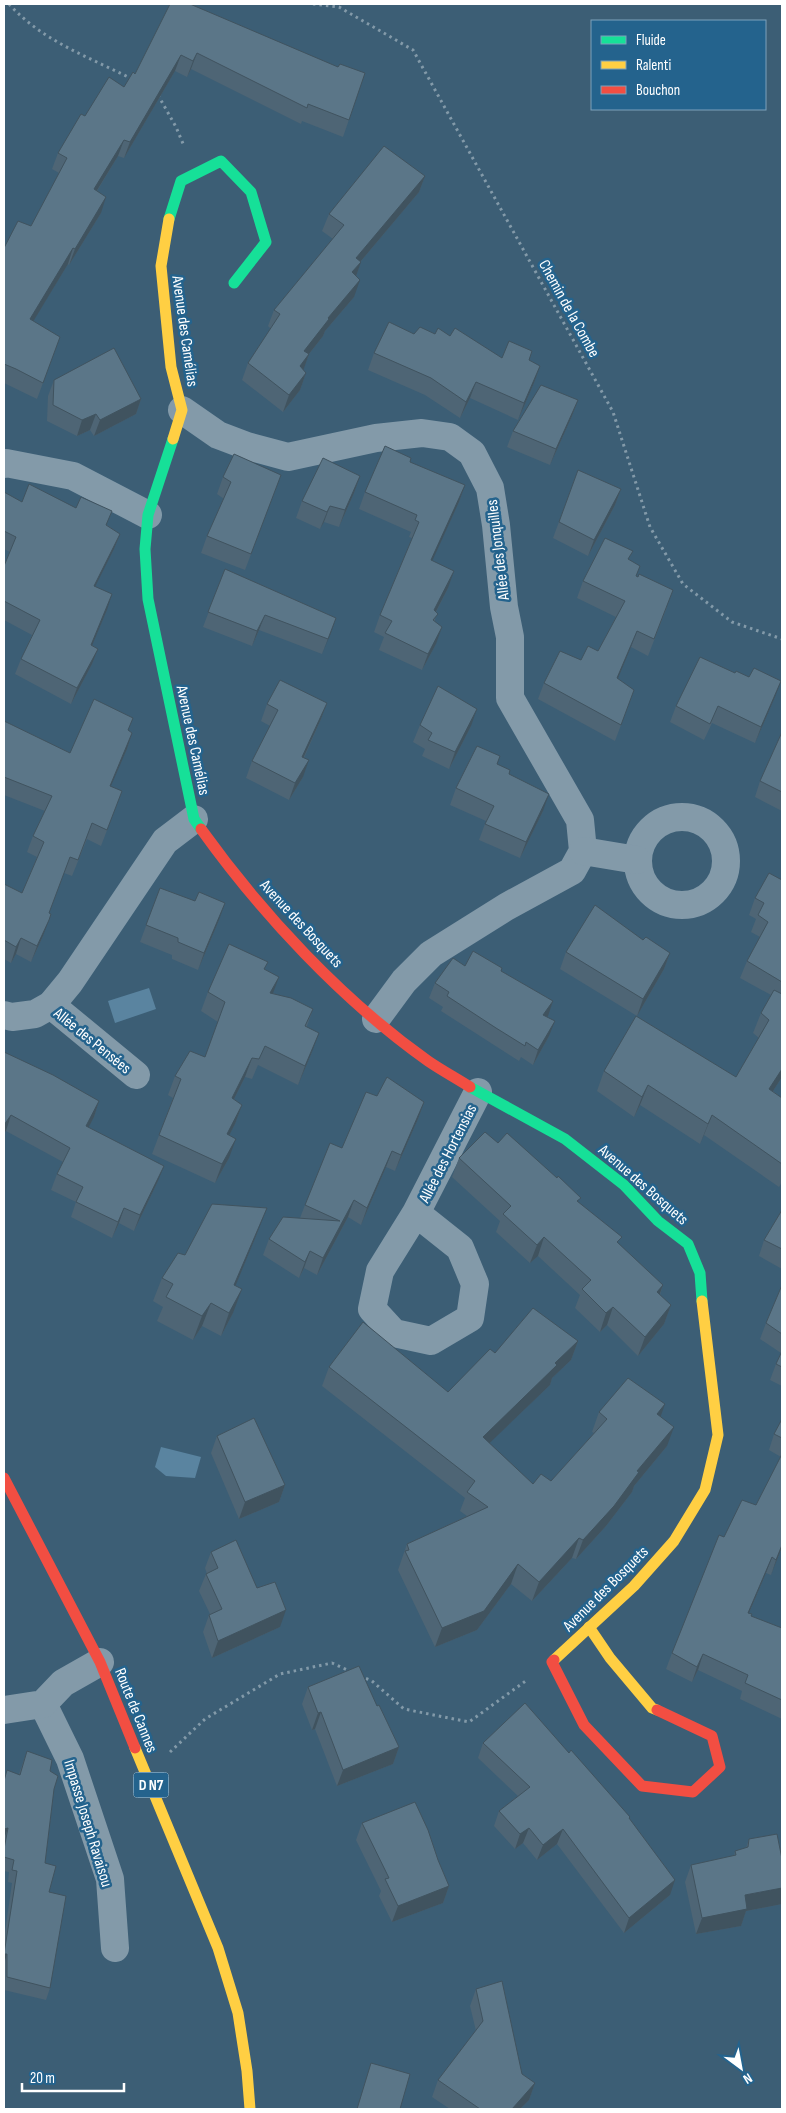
<svg xmlns="http://www.w3.org/2000/svg" width="786" height="2113" font-family="'Sofia Sans Condensed',sans-serif">
<style>
.water{fill:#5a84a0}
.lines{fill:none;stroke-linecap:round;stroke-linejoin:round}
.path{stroke:#839aa9;stroke-width:3;stroke-dasharray:2.5 4;stroke-linecap:butt}
.street{stroke:#839aa9;stroke-width:28}
.fast{stroke:#16e098;stroke-width:11}
.slow{stroke:#ffcf43;stroke-width:11}
.jam{stroke:#f24e42;stroke-width:11}
.wall{fill:#4e6575}
.shaded-wall{fill:#40535f}
.building{fill:#5b7688;stroke:#40535f}
.labels{text-anchor:middle;stroke-width:5;stroke-linejoin:round;paint-order:stroke}
.shield{fill:#24638d;stroke:#bdd0dd;stroke-width:1}
.shield-label{font-size:15px;font-weight:bold;fill:#fff}
.street-label{font-size:16px;fill:#fff;stroke:#24638d}
</style>
<rect width="100%" height="100%" fill="#3c5e75"/>
<g class="water">
<polygon points="149,988 156,1009 115,1023 108,1001"/>
<polygon points="161,1447 201,1457 195,1478 166,1476 155,1467"/>
</g>
<g class="lines">
<g class="path">
<path d="M9 4C42 41 89 57 132 79"/>
<polyline points="313,4 339,7 413,50 613,412 650,527 683,584 732,622 782,639"/>
<polyline points="158,95 176,127 184,146"/>
<polyline points="360,1676 372,1681 404,1709 469,1722 527,1680"/>
<polyline points="170,1752 205,1719 280,1674 332,1663 352,1672"/>
</g>
<g class="street">
<polyline points="182,410 218,435 247,446 288,457 376,438 422,433 450,437 472,453 490,488 496,525 504,607 510,637 510,698 580,820 583,851 572,871 506,907 431,954 404,981 376,1019"/>
<polyline points="4,464 6,463 73,476 148,515"/>
<circle cx="682" cy="861" r="44"/>
<polyline points="583,851 637,860"/>
<polyline points="51,1005 136,1075"/>
<polyline points="4,1015 12,1017 35,1014 51,1005 70,982 165,841 194,819"/>
<polyline points="416,1213 460,1248 475,1284 470,1318 431,1341 394,1333 372,1309 380,1271 416,1213 478,1092"/>
<polyline points="43,1704 70,1759 110,1879 115,1948"/>
<polyline points="4,1710 43,1704 63,1683 100,1662"/>
</g>
<g class="fast">
<polyline points="169,219 181,181 221,161 251,192 266,242 234,283"/>
<polyline points="173,439 148,515 145,549 148,599 194,819 201,829"/>
<polyline points="470,1087 565,1139 624,1185 658,1221 688,1244 700,1273 702,1301"/>
</g>
<g class="slow">
<polyline points="169,219 161,266 171,367 182,410 173,439"/>
<polyline points="589,1627 610,1658 652,1708 657,1710"/>
<polyline points="554,1660 634,1586 674,1541 705,1490 718,1435 702,1301"/>
<polyline points="135,1748 218,1948 238,2013 247,2071 250,2109"/>
</g>
<g class="jam">
<path d="M201 829C262 914 342 1000 428 1061 441 1070 456 1078 470 1087"/>
<polyline points="4,1478 100,1662 135,1748"/>
<polyline points="554,1660 552,1662 584,1725 642,1786 693,1792 720,1767 712,1736 657,1710"/>
</g>
</g>
<g class="wall">
<polygon points="170,4 338,67 365,73 343,137 302,121 301,124 191,69 187,77 175,71 124,158 118,156 97,191 101,213 69,265 68,264 33,321 60,337 37,399 4,383 4,248 31,226 59,173 52,169 58,153 85,116 124,87 135,74"/>
<polygon points="425,176 419,192 361,261 356,276 354,297 325,331 323,336 309,354 303,370 306,373 300,390 283,412 242,380 248,363 271,329 268,326 274,310 333,239 322,231 329,214"/>
<polygon points="414,334 435,334 450,336 502,358 529,360 540,366 534,383 518,420 470,398 460,418 425,395 368,370 374,353"/>
<polygon points="54,380 141,399 136,414 94,436 90,430 77,436 47,421 48,396"/>
<polygon points="578,400 572,416 550,465 507,447 513,431"/>
<polygon points="410,462 465,485 459,502 432,560 448,588 436,612 435,621 436,644 422,670 379,650 384,637 374,632 380,615 412,538 409,537 411,532 359,509 365,492"/>
<polygon points="578,470 621,489 615,505 588,556 553,538"/>
<polygon points="281,475 245,570 201,553 207,536 224,499 217,494 223,477"/>
<polygon points="360,476 354,493 339,527 324,522 320,529 296,518 302,501"/>
<polygon points="4,492 22,502 107,525 120,534 114,549 95,586 107,610 92,645 98,649 92,664 71,704 15,674 21,659 32,635 4,620 4,566 10,552 4,549"/>
<polygon points="630,560 636,576 667,607 648,656 631,647 617,679 628,706 615,741 538,699 544,683 581,660 598,651 616,617 577,598 583,581"/>
<polygon points="225,569 336,618 322,654 259,630 252,646 203,627"/>
<polygon points="775,697 755,743 712,723 704,740 670,722 676,706"/>
<polygon points="327,703 321,719 304,758 303,777 289,800 246,778 252,761 270,726 261,721 267,704"/>
<polygon points="4,721 70,753 129,731 132,733 127,749 110,786 122,791 101,846 87,839 72,876 64,873 49,913 43,936 31,962 16,954 11,963 4,959 4,884 22,893 37,857 27,852 33,836 45,811 4,795"/>
<polygon points="420,725 471,726 449,769 422,756 425,749 413,742"/>
<polygon points="782,732 782,811 755,797 760,781"/>
<polygon points="497,764 509,774 543,811 520,858 479,840 486,821 450,805 456,788"/>
<polygon points="782,880 782,1077 773,1091 782,1098 782,1182 779,1187 704,1135 700,1144 640,1105 634,1117 597,1091 604,1071 736,1077 759,1038 753,1033 761,1013 771,995 740,978 747,961 760,937 751,932 756,919 749,915 755,898"/>
<polygon points="160,888 219,920 198,970 172,959 172,955 140,942"/>
<polygon points="643,940 670,953 664,969 637,1016 560,969 566,952"/>
<polygon points="465,966 501,971 553,1001 547,1017 549,1036 533,1065 521,1057 519,1061 441,1011 443,1007 429,998 435,983"/>
<polygon points="265,970 273,993 313,1009 307,1026 312,1052 298,1085 258,1065 252,1079 245,1077 234,1099 242,1105 235,1124 229,1135 229,1158 215,1183 152,1154 173,1098 168,1095 175,1076 205,1057 218,1022 201,1011 208,992"/>
<polygon points="4,1052 99,1101 94,1117 88,1127 158,1181 134,1231 119,1223 112,1238 71,1217 76,1202 51,1190 57,1174 63,1162 6,1131 4,1133"/>
<polygon points="377,1096 424,1102 418,1119 395,1171 386,1167 361,1225 348,1217 317,1275 304,1268 299,1278 263,1255 269,1239 300,1218 305,1205"/>
<polygon points="498,1143 579,1203 619,1244 663,1285 660,1295 671,1305 664,1324 638,1356 607,1325 600,1332 575,1308 580,1295 538,1256 530,1263 496,1232 500,1221 452,1177 459,1158"/>
<polygon points="782,1210 782,1269 759,1256 764,1240"/>
<polygon points="258,1231 235,1286 233,1313 221,1336 202,1326 193,1340 157,1321 163,1307 153,1301 162,1278 185,1255"/>
<polygon points="782,1285 782,1386 770,1380 776,1364 781,1353 760,1339 766,1323"/>
<polygon points="578,1341 571,1360 552,1378 550,1385 489,1443 533,1484 551,1481 594,1433 592,1432 599,1412 660,1417 667,1446 634,1486 632,1492 606,1526 576,1559 572,1558 532,1601 511,1584 477,1630 435,1647 398,1570 407,1544 467,1516 460,1511 465,1498 322,1386 329,1367 448,1392"/>
<polygon points="782,1419 782,1547 771,1575 766,1573 749,1613 751,1616 782,1628 782,1719 740,1699 742,1691 698,1670 692,1682 666,1669 672,1653 724,1537 756,1505 781,1457 769,1450 774,1434"/>
<polygon points="217,1436 285,1485 279,1502 239,1519 211,1453"/>
<polygon points="211,1552 257,1588 280,1627 212,1658 203,1632 209,1615 210,1614 199,1591 206,1574 207,1574 205,1568"/>
<polygon points="308,1687 377,1706 399,1747 393,1764 337,1786 315,1729 312,1730 302,1704"/>
<polygon points="483,1743 569,1753 629,1819 670,1895 624,1933 557,1844 537,1860 523,1843 515,1849 494,1826 499,1811 518,1796 478,1758"/>
<polygon points="27,1751 50,1771 54,1789 45,1863 49,1892 50,1988 46,2000 4,1990 4,1939 12,1883 8,1882 9,1872 4,1871 4,1780 19,1774"/>
<polygon points="362,1823 438,1860 449,1886 443,1903 392,1922 379,1896 381,1891 356,1840"/>
<polygon points="749,1839 782,1859 782,1904 746,1911 741,1926 696,1934 685,1882 691,1865 734,1856 735,1851 746,1848"/>
<polygon points="476,1989 522,2074 535,2083 529,2100 520,2109 450,2109 432,2097 438,2080 476,2031 470,2006"/>
</g>
<g class="shaded-wall">
<polygon points="197,53 191,69 187,77 193,61"/>
<polygon points="181,55 175,71 124,158 130,142"/>
<polygon points="124,140 118,156 88,205 94,189"/>
<polygon points="425,176 419,192 350,274 356,258"/>
<polygon points="106,197 101,213 69,265 75,249"/>
<polygon points="73,248 68,264 25,335 30,319"/>
<polygon points="361,262 355,279 352,272"/>
<polygon points="360,280 354,297 325,331 323,336 298,368 304,351 328,318"/>
<polygon points="309,354 303,371 300,366"/>
<polygon points="540,366 534,383 518,420 524,403"/>
<polygon points="306,373 300,390 283,412 289,395"/>
<polygon points="476,382 470,398 460,418 466,402"/>
<polygon points="141,399 136,414 94,436 100,420"/>
<polygon points="578,400 572,416 550,465 556,449"/>
<polygon points="96,414 90,430 77,436 82,420"/>
<polygon points="360,476 354,493 339,527 345,510"/>
<polygon points="465,485 459,502 425,577 431,560"/>
<polygon points="621,489 615,505 588,556 594,540"/>
<polygon points="330,506 324,522 320,529 327,512"/>
<polygon points="120,534 114,549 88,601 94,586"/>
<polygon points="454,571 448,588 428,627 434,610"/>
<polygon points="112,594 107,610 86,660 91,645"/>
<polygon points="265,615 259,630 252,646 257,631"/>
<polygon points="336,618 331,633 322,654 328,639"/>
<polygon points="442,627 436,644 422,670 428,654"/>
<polygon points="637,631 631,647 611,695 617,678"/>
<polygon points="98,649 92,664 71,704 77,688"/>
<polygon points="781,681 775,697 755,743 761,727"/>
<polygon points="327,703 321,719 296,774 302,757"/>
<polygon points="477,709 471,726 449,769 455,752"/>
<polygon points="132,733 127,749 104,802 110,786"/>
<polygon points="309,760 303,777 289,800 295,783"/>
<polygon points="549,794 543,811 520,858 526,842"/>
<polygon points="225,903 219,920 198,970 204,953"/>
<polygon points="49,920 43,936 31,962 37,946"/>
<polygon points="21,938 16,954 11,963 16,947"/>
<polygon points="670,953 664,969 637,1016 643,999"/>
<polygon points="279,977 272,996 270,993"/>
<polygon points="553,1001 548,1016 537,1030 543,1015"/>
<polygon points="555,1021 549,1036 533,1065 538,1050"/>
<polygon points="319,1033 312,1052 298,1085 305,1066"/>
<polygon points="252,1058 245,1077 225,1117 232,1098"/>
<polygon points="782,1069 782,1077 762,1108 769,1089"/>
<polygon points="648,1085 640,1105 634,1117 642,1097"/>
<polygon points="99,1101 94,1117 81,1142 86,1126"/>
<polygon points="424,1102 418,1119 395,1171 401,1155"/>
<polygon points="242,1105 235,1124 220,1153 227,1134"/>
<polygon points="11,1115 6,1131 4,1133 4,1125"/>
<polygon points="712,1115 704,1135 700,1144 708,1124"/>
<polygon points="236,1139 229,1158 215,1183 222,1164"/>
<polygon points="392,1151 386,1167 361,1225 367,1208"/>
<polygon points="164,1166 158,1181 134,1231 140,1215"/>
<polygon points="354,1200 348,1217 317,1275 323,1258"/>
<polygon points="124,1208 119,1223 112,1238 118,1222"/>
<polygon points="267,1208 258,1231 226,1309 234,1285"/>
<polygon points="544,1237 538,1256 530,1263 537,1245"/>
<polygon points="310,1251 304,1268 299,1278 305,1262"/>
<polygon points="663,1285 656,1304 657,1292"/>
<polygon points="242,1289 233,1313 221,1336 229,1313"/>
<polygon points="211,1303 202,1326 193,1340 202,1316"/>
<polygon points="671,1305 664,1324 638,1356 645,1337"/>
<polygon points="613,1307 607,1325 600,1332 606,1313"/>
<polygon points="578,1341 571,1360 552,1378 550,1385 476,1456 483,1437 555,1363"/>
<polygon points="665,1404 658,1424 657,1414"/>
<polygon points="674,1427 667,1446 634,1486 632,1492 606,1526 576,1559 583,1540 637,1471"/>
<polygon points="285,1485 279,1502 239,1519 245,1502"/>
<polygon points="579,1538 572,1558 532,1601 539,1582"/>
<polygon points="782,1545 782,1547 771,1575 776,1560"/>
<polygon points="772,1557 766,1573 742,1629 748,1613"/>
<polygon points="518,1564 511,1584 477,1630 435,1647 442,1628"/>
<polygon points="286,1610 280,1627 212,1658 218,1641"/>
<polygon points="703,1654 698,1670 692,1682 697,1667"/>
<polygon points="321,1712 315,1729 312,1730 318,1713"/>
<polygon points="399,1747 393,1764 337,1786 343,1770"/>
<polygon points="8,1828 4,1839 4,1829"/>
<polygon points="529,1828 523,1843 515,1849 520,1834"/>
<polygon points="563,1829 557,1844 537,1860 543,1845"/>
<polygon points="675,1880 670,1895 624,1933 629,1918"/>
<polygon points="449,1886 443,1903 392,1922 398,1906"/>
<polygon points="782,1888 782,1904 746,1911 741,1926 696,1934 702,1918 745,1895"/>
<polygon points="4,1954 7,1954 4,1964"/>
<polygon points="535,2083 529,2100 520,2109 512,2109"/>
</g>
<g class="building">
<polygon points="170,4 190,4 338,67 340,64 365,73 349,120 308,104 307,108 197,53 193,61 181,55 130,142 124,140 94,189 106,197 75,249 73,248 30,319 60,337 43,383 16,369 4,364 4,248 18,221 31,226 67,158 58,153 81,114 85,116 109,77 124,87 133,72 135,74"/>
<polygon points="384,146 425,176 356,258 361,262 352,272 360,280 328,318 329,319 304,351 309,354 300,366 306,373 289,395 248,363 280,314 274,310 344,225 329,214"/>
<polygon points="389,322 414,334 420,327 435,334 438,328 450,336 455,328 502,358 509,341 532,351 529,360 540,366 524,403 476,382 466,402 431,378 374,353"/>
<polygon points="114,348 141,399 100,420 96,414 82,420 53,405 54,380"/>
<polygon points="541,385 578,400 556,449 513,431"/>
<polygon points="385,446 411,458 410,462 465,485 431,560 454,571 434,610 438,614 433,620 442,627 428,654 385,633 392,621 380,615 419,522 415,520 417,515 365,492"/>
<polygon points="234,454 281,475 251,554 207,536 231,482 223,477"/>
<polygon points="323,458 360,476 345,510 330,506 327,512 302,501"/>
<polygon points="578,470 621,489 594,540 559,522"/>
<polygon points="29,484 76,508 81,497 112,511 106,525 120,534 94,586 112,594 91,645 98,649 77,688 21,659 40,620 4,601 4,566 16,537 4,531 4,492 22,502"/>
<polygon points="605,538 633,551 628,559 640,566 636,576 638,577 639,574 673,590 654,639 637,631 617,678 634,690 621,725 544,683 560,651 581,660 588,646 598,651 625,601 583,581"/>
<polygon points="225,569 336,618 328,639 265,615 257,631 208,612"/>
<polygon points="700,657 735,673 736,671 749,677 754,668 781,681 761,727 718,706 710,724 676,706"/>
<polygon points="280,680 327,703 302,757 309,760 295,783 252,761 278,710 267,704"/>
<polygon points="438,686 477,709 455,752 428,740 432,733 420,725"/>
<polygon points="94,699 133,718 128,730 132,733 110,786 122,791 107,830 92,823 78,860 70,857 49,913 51,914 49,920 37,946 21,938 16,947 4,940 4,884 22,893 44,842 33,836 52,796 4,777 4,721 70,753"/>
<polygon points="782,732 782,792 760,781"/>
<polygon points="477,746 500,756 497,764 510,770 509,774 549,794 526,842 485,824 494,806 456,788"/>
<polygon points="769,873 782,880 782,982 747,961 768,922 758,915 764,903 755,898"/>
<polygon points="160,888 195,901 199,892 225,903 204,953 178,942 178,938 146,925"/>
<polygon points="595,905 643,940 646,937 670,953 643,999 566,952"/>
<polygon points="229,944 268,962 264,969 279,977 270,993 291,998 313,1009 305,1026 319,1033 305,1066 265,1046 259,1059 252,1058 232,1098 242,1105 227,1134 236,1139 222,1164 159,1135 181,1079 175,1076 190,1051 205,1057 225,1002 208,992"/>
<polygon points="473,951 502,968 501,971 553,1001 543,1015 555,1021 538,1050 526,1042 525,1046 496,1028 447,996 449,992 435,983 453,958 465,966"/>
<polygon points="774,990 782,994 782,1069 769,1089 782,1098 782,1164 712,1115 708,1124 648,1085 642,1097 604,1071 636,1016 736,1077 769,1020 761,1013"/>
<polygon points="4,1052 53,1075 99,1101 86,1126 164,1166 140,1215 124,1208 118,1222 76,1202 83,1187 57,1174 70,1148 11,1115 4,1125"/>
<polygon points="387,1077 424,1102 401,1155 392,1151 367,1208 354,1200 323,1258 310,1251 305,1262 269,1239 283,1217 340,1221 305,1205 330,1143 342,1148 366,1092 377,1096"/>
<polygon points="485,1132 498,1143 507,1133 557,1178 558,1176 581,1198 577,1201 622,1237 617,1242 663,1285 657,1292 671,1305 645,1337 613,1307 606,1313 582,1289 591,1280 544,1237 537,1245 503,1214 511,1206 459,1158"/>
<polygon points="212,1204 267,1208 234,1285 242,1289 229,1313 211,1303 202,1316 166,1297 173,1284 162,1278 178,1253 185,1255"/>
<polygon points="782,1210 782,1249 764,1240"/>
<polygon points="782,1285 782,1334 766,1323"/>
<polygon points="533,1308 578,1341 555,1363 557,1365 483,1437 533,1484 541,1474 551,1481 607,1419 599,1412 628,1378 665,1404 657,1414 674,1427 637,1471 639,1472 614,1506 583,1540 579,1538 539,1582 518,1564 484,1611 442,1628 405,1551 409,1550 407,1544 488,1507 467,1492 475,1481 329,1367 363,1322 448,1392 490,1349 495,1353"/>
<polygon points="782,1351 782,1367 776,1364"/>
<polygon points="254,1418 285,1485 245,1502 217,1436"/>
<polygon points="782,1419 782,1438 774,1434"/>
<polygon points="782,1454 782,1545 776,1560 772,1557 748,1613 752,1614 751,1616 782,1628 782,1700 745,1683 748,1675 703,1654 697,1667 672,1653 719,1535 724,1537 742,1500 756,1505"/>
<polygon points="236,1540 257,1588 275,1582 286,1610 218,1641 209,1615 222,1609 206,1574 218,1568 211,1552"/>
<polygon points="359,1666 377,1706 379,1705 399,1747 343,1770 321,1712 318,1713 308,1687"/>
<polygon points="525,1703 569,1753 571,1750 630,1817 629,1818 675,1880 629,1918 563,1829 543,1845 529,1828 520,1834 499,1811 530,1787 483,1743"/>
<polygon points="27,1751 52,1760 50,1771 58,1776 54,1789 45,1863 56,1866 49,1892 66,1896 50,1988 7,1977 7,1954 4,1954 17,1871 12,1870 14,1860 4,1857 4,1849 8,1828 4,1829 4,1781 7,1770 20,1775"/>
<polygon points="415,1802 428,1830 438,1860 449,1886 398,1906 385,1879 389,1878 362,1823"/>
<polygon points="777,1834 782,1859 782,1888 745,1895 747,1909 702,1918 691,1865 736,1855 735,1851 748,1847 749,1839"/>
<polygon points="502,1981 522,2074 535,2083 512,2109 480,2109 438,2080 483,2021 476,1989"/>
<polygon points="371,2063 410,2074 400,2109 357,2109"/>
</g>
<g class="labels">
<rect class="shield" x="133.5" y="1772.5" width="35" height="25" rx="4"/>
<g class="shield-label">
<text x="151" y="1790">D N7</text>
</g>
<g class="street-label">
<text transform="translate(570 308) rotate(61)" y="6">Chemin de la Combe</text>
<text transform="translate(186 331) rotate(82)" y="6">Avenue des Camélias</text>
<text transform="translate(497 550) rotate(-97)" y="6">Allée des Jonquilles</text>
<text transform="translate(194 740) rotate(78)" y="6">Avenue des Camélias</text>
<text transform="translate(302 923) rotate(47)" y="6">Avenue des Bosquets</text>
<text transform="translate(93 1040) rotate(39)" y="6">Allée des Pensées</text>
<text transform="translate(447 1153) rotate(-63)" y="6">Allée des Hortensias</text>
<text transform="translate(644 1184) rotate(41)" y="6">Avenue des Bosquets</text>
<text transform="translate(605 1588) rotate(-45)" y="6">Avenue des Bosquets</text>
<text transform="translate(137 1710) rotate(68)" y="6">Route de Cannes</text>
<text transform="translate(89 1823) rotate(73)" y="6">Impasse Joseph Ravaisou</text>
</g>
</g>
<rect width="786" height="2113" fill="none" stroke="#ffffff" stroke-width="10"/>
<rect x="591" y="20" width="175" height="90" fill="#24638d" stroke="#7ca1bb"/>
<rect x="601" y="36" width="25" height="8" fill="#16e098" stroke="#7ca1bb"/>
<text x="636" y="45" font-size="15" fill="#ffffff">Fluide</text>
<rect x="601" y="61" width="25" height="8" fill="#ffcf43" stroke="#7ca1bb"/>
<text x="636" y="70" font-size="15" fill="#ffffff">Ralenti</text>
<rect x="601" y="86" width="25" height="8" fill="#f24e42" stroke="#7ca1bb"/>
<text x="636" y="95" font-size="15" fill="#ffffff">Bouchon</text>
<g transform="translate(741 2068) rotate(148)" stroke="#24638d" stroke-width="4" paint-order="stroke">
<path d="M0-4L9 19L0 12L-9 19Z" fill="#ffffff"/>
<text y="-8" font-size="14" font-weight="bold" text-anchor="middle" fill="#ffffff">N</text>
</g>
<path d="M22 2083v8h102v-8" fill="none" stroke="#ffffff" stroke-width="2.5"/>
<text x="30" y="2083" font-size="15" fill="#ffffff" stroke="#24638d" stroke-width="4" paint-order="stroke">20 m</text>
</svg>
